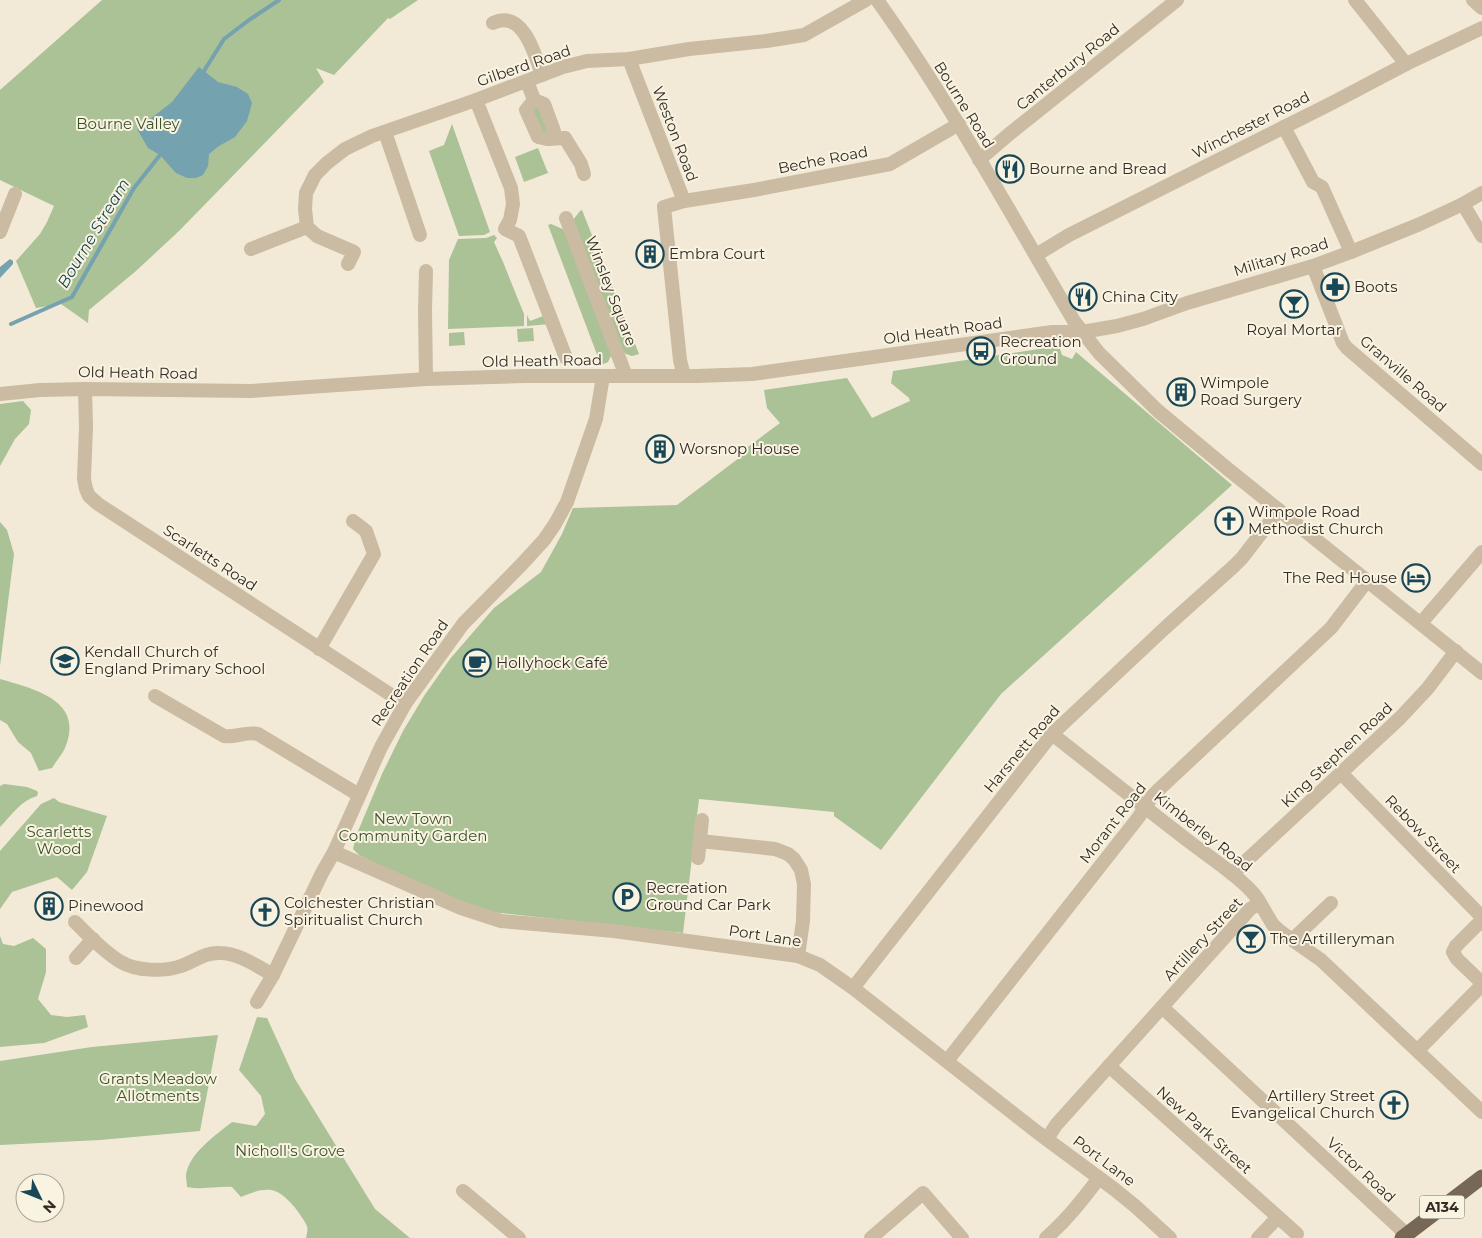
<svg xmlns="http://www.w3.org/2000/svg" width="1482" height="1238" font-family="Montserrat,sans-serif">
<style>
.green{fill:#abc196}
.water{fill:#74a2af}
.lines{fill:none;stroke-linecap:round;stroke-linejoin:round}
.stream{stroke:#74a2af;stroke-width:4}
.minor{stroke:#cabba2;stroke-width:14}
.major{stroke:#776755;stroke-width:15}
.labels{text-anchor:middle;stroke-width:4;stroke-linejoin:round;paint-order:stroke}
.shield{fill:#f9f3e2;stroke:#6f685e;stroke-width:1}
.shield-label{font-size:14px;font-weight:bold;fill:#342c25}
.street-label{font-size:15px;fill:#342c25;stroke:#f9f3e2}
.park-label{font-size:15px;fill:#3b5328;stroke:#f9f3e2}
.poi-label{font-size:15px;fill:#342c25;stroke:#f9f3e2;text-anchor:start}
.water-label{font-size:16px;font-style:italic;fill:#194757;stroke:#f9f3e2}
</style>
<rect width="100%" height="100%" fill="#f2ead6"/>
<g class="green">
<polygon points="102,0 418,0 390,19 388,18 334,75 316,68 324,82 179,231 136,271 89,310 88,323 61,304 36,308 16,261 40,234 47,222 54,206 0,180 0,90"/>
<polygon points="538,106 550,129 544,134 532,109"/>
<polygon points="452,124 490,232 484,235 459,236 429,151 444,145"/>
<polygon points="538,148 548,173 524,182 515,157"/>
<polygon points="582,210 639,354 632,356 626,354 618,347 573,220 580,211"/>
<polygon points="551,224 565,230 613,352 608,362 601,365 548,225"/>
<polygon points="494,235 497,238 494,242 503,262 524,314 524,326 448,329 449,260 458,239 486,238"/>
<polygon points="527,315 530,321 546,315 550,324 527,326"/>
<polygon points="533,328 534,341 518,342 517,329"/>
<polygon points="464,332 465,345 449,346 449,333"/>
<polygon points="1059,346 1062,355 1072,359 1076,352 1232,485 1001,694 881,850 834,816 834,812 699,799 683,933 482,911 379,865 359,855 353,849 356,836 382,774 403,731 424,696 450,659 494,608 541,572 562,534 573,508 677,505 743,455 745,449 780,423 767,408 764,390 847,378 872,418 910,401 909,398 891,383 893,371"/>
<polygon points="23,401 31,410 29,424 15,439 0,466 0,404"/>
<polygon points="0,522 7,530 14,554 0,666"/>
<path d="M0 679C34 689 85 700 65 748 62 755 56 761 52 768L39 771 31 753 18 742 7 724 0 720Z"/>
<path d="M4 784 27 787 37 791 38 793 37 796C20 801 12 815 0 827V786Z"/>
<polygon points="54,798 59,802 107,816 87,872 72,890 57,877 12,892 0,909 0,851 41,804"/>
<polygon points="0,936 3,944 14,946 33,938 46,949 46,972 38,999 51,1015 67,1017 85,1015 88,1027 44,1043 0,1047"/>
<path d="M257 1017 267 1018 295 1079 375 1209 410 1238H306C307 1234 308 1230 307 1226 302 1215 284 1191 271 1190 260 1189 251 1193 241 1197L232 1187C217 1186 202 1190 187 1187 187 1184 186 1179 186 1175 189 1153 216 1135 232 1122L256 1126 265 1114 261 1096 239 1070Z"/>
<polygon points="218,1035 200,1131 100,1140 0,1145 0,1061 92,1047"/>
</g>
<g class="water">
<polygon points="199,67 218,82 237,87 248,94 252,103 247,121 235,137 219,146 209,154 208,166 203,175 196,178 187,178 176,173 160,155 148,148 137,129 172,102"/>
<polygon points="10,259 13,261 13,264 0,278 0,267"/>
</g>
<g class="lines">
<g class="stream">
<polyline points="204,71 224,39 249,20 279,0"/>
<polyline points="11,324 72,297 134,188 160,155"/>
</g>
<g class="minor">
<path d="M877 0C950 102 1010 213 1074 321L1099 353 1158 411 1229 470 1482 673"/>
<polyline points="1355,0 1406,64"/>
<polyline points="1473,0 1482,8"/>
<path d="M493 23C523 9 535 54 542 75"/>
<polyline points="629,59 684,201 664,207 680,360 684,376"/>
<polyline points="527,81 534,100 526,110 538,137 547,139 565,138 581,164 584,174"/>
<polyline points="476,100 511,188 513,204 510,220 505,229 519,236 566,358"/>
<polyline points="534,100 544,104 554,131 550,139"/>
<polyline points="1284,127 1313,182 1322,187 1351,252"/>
<polyline points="385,132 420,235"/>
<polyline points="979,160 1008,135 1177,0"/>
<polyline points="684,201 754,190 890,164 959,124"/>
<polyline points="1463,204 1482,236"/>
<polyline points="566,218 626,376"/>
<polyline points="0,232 15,194"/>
<polyline points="251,249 307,227"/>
<polyline points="1036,255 1069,235 1334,102 1406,64 1482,28"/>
<polyline points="348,264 354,252 317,236 307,227 305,209 306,193 315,175 327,163 345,149 372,136 476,100 563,67 587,61 629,59 689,49 766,41 804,35 866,0"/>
<polyline points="1313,266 1343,343 1347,348 1482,464"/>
<polyline points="426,379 425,310 426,271"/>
<polyline points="85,389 86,427 84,479 86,489 89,496 98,504 405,704"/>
<polyline points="0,394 40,390 85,389 251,391 426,379 525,376 697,376 752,374 1052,332 1082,332 1117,326 1143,319 1187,303 1313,266 1351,252 1420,224 1463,204 1482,193"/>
<polyline points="1421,623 1482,552"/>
<polyline points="319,649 374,554 366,531 353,521"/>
<path d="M155 696 224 736C235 738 246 731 258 734L359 795"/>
<path d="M1052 734C1098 770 1144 807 1191 843 1208 856 1252 885 1260 903"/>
<polyline points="1341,773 1482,917"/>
<polyline points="700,841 775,849 788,854 794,859 801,870 804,884 803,921 798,956"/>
<polyline points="334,852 461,908 501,921 614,931 798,956 820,965 853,988 1037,1132 1114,1189 1135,1206 1170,1238"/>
<polyline points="698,858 702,820"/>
<polyline points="1232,874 1400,718 1428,688 1456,651"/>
<polyline points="1482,920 1456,946 1453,952 1457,959 1482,983"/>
<path d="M75 922C88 935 105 953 121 962 136 971 164 972 181 966 194 962 205 952 220 953 238 953 257 966 273 975"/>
<polyline points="1292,940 1331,903"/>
<polyline points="76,958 93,939"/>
<polyline points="853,988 1052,734 1166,627 1233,567 1242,558 1279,510"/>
<polyline points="257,1002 273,975 322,873 334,852 381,747 405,704 463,624 522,564 544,540 555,524 567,502 596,419 603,376"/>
<polyline points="1162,1007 1406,1234"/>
<polyline points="1418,1050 1482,985"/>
<polyline points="947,1061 1138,818 1153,795 1331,628 1367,581"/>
<polyline points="1109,1066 1278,1217 1258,1238"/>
<polyline points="1047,1139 1056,1125 1250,909 1260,903 1273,925 1281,932 1321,960 1482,1112"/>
<polyline points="463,1191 519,1238"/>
<polyline points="1278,1217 1297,1234"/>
<polyline points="871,1238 923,1193 962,1238"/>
<path d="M1046 1238C1067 1220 1083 1199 1099 1178"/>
</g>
<polyline class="major" points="1402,1238 1482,1177"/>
</g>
<defs>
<g id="restaurant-ring" transform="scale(1.4375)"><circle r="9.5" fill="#f9f3e2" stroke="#194757" stroke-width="1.5"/><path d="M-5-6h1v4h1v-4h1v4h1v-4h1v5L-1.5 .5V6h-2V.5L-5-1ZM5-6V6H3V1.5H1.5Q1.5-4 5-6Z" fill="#194757"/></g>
<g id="building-ring" transform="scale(1.4375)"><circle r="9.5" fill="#f9f3e2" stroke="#194757" stroke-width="1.5"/><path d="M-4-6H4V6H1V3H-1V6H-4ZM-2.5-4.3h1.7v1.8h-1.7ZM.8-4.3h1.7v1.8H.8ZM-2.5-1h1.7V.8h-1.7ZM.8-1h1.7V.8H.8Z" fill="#194757"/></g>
<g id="pharmacy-ring" transform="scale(1.4375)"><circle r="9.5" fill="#f9f3e2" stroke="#194757" stroke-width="1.5"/><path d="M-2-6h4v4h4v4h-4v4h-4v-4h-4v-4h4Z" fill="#194757"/></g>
<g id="bar-ring" transform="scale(1.4375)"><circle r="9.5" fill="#f9f3e2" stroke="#194757" stroke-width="1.5"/><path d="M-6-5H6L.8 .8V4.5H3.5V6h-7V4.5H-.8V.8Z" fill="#194757"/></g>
<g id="bus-ring" transform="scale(1.4375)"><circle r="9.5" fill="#f9f3e2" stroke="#194757" stroke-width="1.5"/><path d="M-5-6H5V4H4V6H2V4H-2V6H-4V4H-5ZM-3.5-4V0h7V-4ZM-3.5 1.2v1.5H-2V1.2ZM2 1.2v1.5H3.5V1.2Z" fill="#194757"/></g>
<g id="church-ring" transform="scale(1.4375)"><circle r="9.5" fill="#f9f3e2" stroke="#194757" stroke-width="1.5"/><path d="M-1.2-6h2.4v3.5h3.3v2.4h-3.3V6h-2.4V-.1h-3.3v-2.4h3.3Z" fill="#194757"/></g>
<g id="hotel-ring" transform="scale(1.4375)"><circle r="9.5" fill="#f9f3e2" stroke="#194757" stroke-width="1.5"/><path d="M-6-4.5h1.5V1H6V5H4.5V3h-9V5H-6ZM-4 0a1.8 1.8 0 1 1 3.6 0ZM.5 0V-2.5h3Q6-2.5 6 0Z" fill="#194757"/></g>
<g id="school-ring" transform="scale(1.4375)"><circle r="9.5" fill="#f9f3e2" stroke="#194757" stroke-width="1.5"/><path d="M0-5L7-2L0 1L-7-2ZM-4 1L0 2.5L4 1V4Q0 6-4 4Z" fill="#194757"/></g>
<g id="cafe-ring" transform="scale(1.4375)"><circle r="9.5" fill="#f9f3e2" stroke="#194757" stroke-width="1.5"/><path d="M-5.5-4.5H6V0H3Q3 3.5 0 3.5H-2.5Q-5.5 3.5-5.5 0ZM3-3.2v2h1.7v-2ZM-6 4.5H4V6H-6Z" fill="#194757"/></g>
<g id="parking-ring" transform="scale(1.4375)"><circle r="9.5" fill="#f9f3e2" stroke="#194757" stroke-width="1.5"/><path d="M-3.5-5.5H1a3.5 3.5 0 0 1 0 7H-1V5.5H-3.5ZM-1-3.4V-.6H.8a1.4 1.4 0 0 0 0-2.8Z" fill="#194757"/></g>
</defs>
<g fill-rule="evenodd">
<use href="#restaurant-ring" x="1010" y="169"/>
<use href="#building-ring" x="650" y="254"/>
<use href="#pharmacy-ring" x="1335" y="287"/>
<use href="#restaurant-ring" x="1083" y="297"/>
<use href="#bar-ring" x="1294" y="304"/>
<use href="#bus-ring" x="981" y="351"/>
<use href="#building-ring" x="1181" y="392"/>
<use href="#building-ring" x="660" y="449"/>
<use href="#church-ring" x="1229" y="521"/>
<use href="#hotel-ring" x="1416" y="578"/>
<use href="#school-ring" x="65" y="661"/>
<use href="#cafe-ring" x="477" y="663"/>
<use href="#parking-ring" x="627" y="897"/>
<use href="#building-ring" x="49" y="906"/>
<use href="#church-ring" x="265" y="912"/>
<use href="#bar-ring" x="1251" y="939"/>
<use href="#church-ring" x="1394" y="1105"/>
</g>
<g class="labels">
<rect class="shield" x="1419.5" y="1195.5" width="45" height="23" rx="4"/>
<g class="shield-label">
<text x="1442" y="1212">A134</text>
</g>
<g class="street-label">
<text transform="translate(524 66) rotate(-19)" y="5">Gilberd Road</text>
<text transform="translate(1068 67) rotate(-39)" y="5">Canterbury Road</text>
<text transform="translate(964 105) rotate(58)" y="5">Bourne Road</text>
<text transform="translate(1251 125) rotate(-27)" y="5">Winchester Road</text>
<text transform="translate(675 134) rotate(69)" y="5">Weston Road</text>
<text transform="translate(823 160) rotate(-11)" y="5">Beche Road</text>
<text transform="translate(1281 257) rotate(-17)" y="5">Military Road</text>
<text transform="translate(611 291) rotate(69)" y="5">Winsley Square</text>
<text transform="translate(943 331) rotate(-8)" y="5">Old Heath Road</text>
<text transform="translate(542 361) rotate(-1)" y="5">Old Heath Road</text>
<text transform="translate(138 373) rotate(1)" y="5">Old Heath Road</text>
<text transform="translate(1403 374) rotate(41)" y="5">Granville Road</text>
<text transform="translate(210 558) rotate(33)" y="5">Scarletts Road</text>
<text transform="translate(410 673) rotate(-56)" y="5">Recreation Road</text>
<text transform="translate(1022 749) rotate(-50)" y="5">Harsnett Road</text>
<text transform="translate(1337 755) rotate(-43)" y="5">King Stephen Road</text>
<text transform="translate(1113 823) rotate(-52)" y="5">Morant Road</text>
<text transform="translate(1203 832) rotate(38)" y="5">Kimberley Road</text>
<text transform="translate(1423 834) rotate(46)" y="5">Rebow Street</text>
<text transform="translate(765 936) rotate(9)" y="5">Port Lane</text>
<text transform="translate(1203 939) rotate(-47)" y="5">Artillery Street</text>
<text transform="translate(1204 1130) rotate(42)" y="5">New Park Street</text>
<text transform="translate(1104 1161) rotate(37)" y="5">Port Lane</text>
<text transform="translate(1361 1170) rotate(43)" y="5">Victor Road</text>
</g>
<g class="park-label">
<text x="128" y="129">Bourne Valley</text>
<text x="413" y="824">New Town<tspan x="413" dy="17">Community Garden</tspan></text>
<text x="59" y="837">Scarletts<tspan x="59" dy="17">Wood</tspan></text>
<text x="158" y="1084">Grants Meadow<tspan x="158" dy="17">Allotments</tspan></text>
<text x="290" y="1156">Nicholl's Grove</text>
</g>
<g class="poi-label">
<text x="1029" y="174">Bourne and Bread</text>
<text x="669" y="259">Embra Court</text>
<text x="1354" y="292">Boots</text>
<text x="1102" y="302">China City</text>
<text x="1294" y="335" text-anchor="middle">Royal Mortar</text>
<text x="1000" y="347">Recreation<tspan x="1000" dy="17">Ground</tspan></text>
<text x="1200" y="388">Wimpole<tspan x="1200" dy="17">Road Surgery</tspan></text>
<text x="679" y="454">Worsnop House</text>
<text x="1248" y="517">Wimpole Road<tspan x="1248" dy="17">Methodist Church</tspan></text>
<text x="1397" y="583" text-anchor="end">The Red House</text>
<text x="84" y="657">Kendall Church of<tspan x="84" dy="17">England Primary School</tspan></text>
<text x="496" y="668">Hollyhock Café</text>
<text x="646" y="893">Recreation<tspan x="646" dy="17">Ground Car Park</tspan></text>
<text x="284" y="908">Colchester Christian<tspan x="284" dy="17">Spiritualist Church</tspan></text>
<text x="68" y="911">Pinewood</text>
<text x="1270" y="944">The Artilleryman</text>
<text x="1375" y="1101" text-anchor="end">Artillery Street<tspan x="1375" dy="17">Evangelical Church</tspan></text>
</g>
<g class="water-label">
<text transform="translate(93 233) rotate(-59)" y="6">Bourne Stream</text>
</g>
</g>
<g transform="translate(40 1198) rotate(133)"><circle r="24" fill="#f9f3e2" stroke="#aaa396"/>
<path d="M0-4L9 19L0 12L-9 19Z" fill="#194757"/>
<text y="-8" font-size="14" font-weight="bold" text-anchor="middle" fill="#342c25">N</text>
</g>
</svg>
